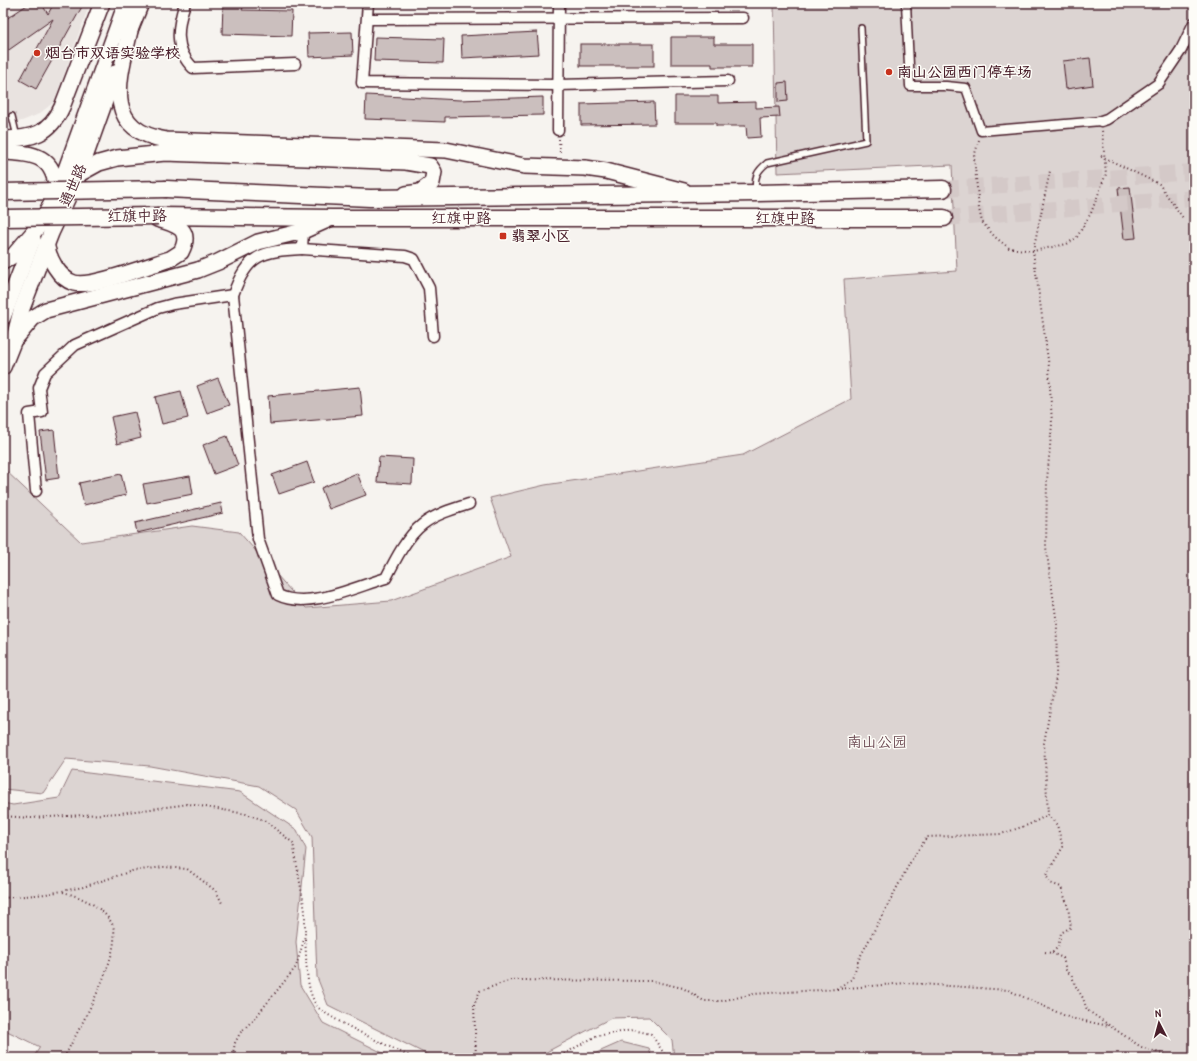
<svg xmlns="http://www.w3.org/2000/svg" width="1197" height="1061" font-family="'Patrick Hand','LXGW WenKai TC',sans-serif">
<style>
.built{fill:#e9e3e0}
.green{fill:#dcd4d2;stroke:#937a7e}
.building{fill:#cbbfbe;stroke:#4a1f2b}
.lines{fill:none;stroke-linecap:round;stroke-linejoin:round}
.primary-tunnel{stroke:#d4c9c8;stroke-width:16;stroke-dasharray:16 8;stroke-linecap:butt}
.service-casing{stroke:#4a1f2b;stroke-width:8}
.pedestrian-casing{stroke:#4a1f2b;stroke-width:11}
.minor-casing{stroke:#4a1f2b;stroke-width:13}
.secondary-casing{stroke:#4a1f2b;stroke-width:18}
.primary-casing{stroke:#4a1f2b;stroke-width:19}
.path{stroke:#4a1f2b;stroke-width:2;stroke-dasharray:1 3;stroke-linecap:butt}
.service{stroke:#fdfcf7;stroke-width:5}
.pedestrian{stroke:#fdfcf7;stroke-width:8}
.minor{stroke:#fdfcf7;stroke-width:10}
.secondary{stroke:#fdfcf7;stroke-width:15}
.primary{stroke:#fdfcf7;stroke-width:16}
.primary-bridge-casing{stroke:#4a1f2b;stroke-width:19;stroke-linecap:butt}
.primary-bridge{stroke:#fdfcf7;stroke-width:16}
.poi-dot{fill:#c8321e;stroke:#fdfcf7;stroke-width:1.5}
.labels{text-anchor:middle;stroke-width:3;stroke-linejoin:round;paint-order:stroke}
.poi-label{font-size:15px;font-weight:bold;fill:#4a1f2b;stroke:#fdfcf7;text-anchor:start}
.street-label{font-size:15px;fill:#4a1f2b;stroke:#fdfcf7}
.park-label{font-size:15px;fill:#6e4c55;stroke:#fdfcf7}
</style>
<rect width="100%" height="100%" fill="#f6f3ef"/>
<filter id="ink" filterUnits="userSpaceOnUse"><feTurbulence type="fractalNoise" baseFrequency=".025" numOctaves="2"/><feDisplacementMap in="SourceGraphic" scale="8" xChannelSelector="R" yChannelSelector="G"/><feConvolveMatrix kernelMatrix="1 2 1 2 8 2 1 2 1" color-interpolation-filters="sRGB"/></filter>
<g filter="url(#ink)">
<polygon class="built" points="3,3 90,3 54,102 39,114 22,121 3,124"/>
<g class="green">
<polygon points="774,3 1194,3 1194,1058 674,1058 672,1040 649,1017 611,1018 535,1058 434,1058 328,1005 317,977 312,837 296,810 259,786 150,766 66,759 43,793 3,789 3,468 81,542 192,526 239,532 306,608 391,601 511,557 490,498 545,485 743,455 851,399 844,279 957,271 952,165 777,173"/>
<polygon points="72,771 240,792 297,830 306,849 296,942 300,985 323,1023 393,1058 33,1058 40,1047 3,1029 3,803 13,805 59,798"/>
<polygon points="621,1042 649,1049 652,1058 585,1058"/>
</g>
<g class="building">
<polygon points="30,3 41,3 48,14 54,3 84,3 36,89 20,80 53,19 3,54 3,21"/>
<polygon points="223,3 245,3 242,10 292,11 291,36 222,34"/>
<polygon points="352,32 353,55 309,57 308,33"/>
<polygon points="537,32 539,54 462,58 461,36"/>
<polygon points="375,37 444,39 443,63 374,61"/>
<polygon points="671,37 714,37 714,44 752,44 752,67 712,67 712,64 671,64"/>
<rect x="580" y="44" width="74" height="22"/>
<polygon points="1090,58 1093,85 1066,89 1063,61"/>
<polygon points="787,82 788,101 778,102 778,83"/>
<polygon points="366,95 460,100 543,97 543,115 445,117 445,122 365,119"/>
<polygon points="675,96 718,96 718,103 756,102 756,108 779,107 780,117 760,118 761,137 747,138 746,126 716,126 716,123 675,123"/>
<polygon points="654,102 655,124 581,125 581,104"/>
<polygon points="1130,187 1136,238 1124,239 1118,188"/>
<polygon points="218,378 229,405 207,413 197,386"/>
<polygon points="360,387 363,416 270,424 268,396"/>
<polygon points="181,391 188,418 162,424 155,397"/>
<polygon points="135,412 141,438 117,444 111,417"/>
<polygon points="54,430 59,478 46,480 40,432"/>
<polygon points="227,436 238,465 214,474 203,445"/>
<polygon points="379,457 413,459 412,484 377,482"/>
<polygon points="307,462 314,482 279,494 272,475"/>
<polygon points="357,473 366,495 329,509 321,488"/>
<polygon points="121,474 126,495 84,505 79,483"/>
<polygon points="190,476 193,494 147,503 143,484"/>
<polygon points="221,503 223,513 137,533 135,523"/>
</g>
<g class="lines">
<g class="primary-tunnel">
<polyline points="943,189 1194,172"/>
<polyline points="944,218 1194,198"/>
</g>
<g class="service-casing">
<g id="service">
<polyline points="12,116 17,137"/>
<path d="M756 190C754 177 757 171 767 163L866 141 861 28"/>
</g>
</g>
<g class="pedestrian-casing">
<polyline id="pedestrian" points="906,3 910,86 946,86 966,88 981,131 1101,121"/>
</g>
<g class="minor-casing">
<g id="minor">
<path d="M185 3C177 27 174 49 193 68L295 64"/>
<polyline points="368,3 362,83 558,85 728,81"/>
<polyline points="368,19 743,18"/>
<polyline points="1101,121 1107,119 1158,84 1181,50 1194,23"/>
<polyline points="558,130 559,3"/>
<path d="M303 231 302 249C262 251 247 254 233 295L258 539 278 595C308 610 355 587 386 578 395 560 407 536 423 524 436 514 453 509 469 504"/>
<polyline points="302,249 405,256 414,259 429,288 433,336"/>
<polyline points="36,491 29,414 42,412 39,388 45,373 75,345 158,308 173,304 233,295"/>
</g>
</g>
<g class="secondary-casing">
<g id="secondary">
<path d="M131 26C121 74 99 129 166 140L446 150 524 166 585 168 606 171 684 191"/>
<polyline points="128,35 141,3"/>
<path d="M3 139C32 139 50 134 62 107L102 3"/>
<path d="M3 152C35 153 55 156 57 193"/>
<polyline points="79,174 99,163 117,158 165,153 334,159 406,162 430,166 434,172 432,183 420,192 406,194"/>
<path d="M46 244C49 258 58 278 74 283 91 288 150 265 170 259L181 252C193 229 176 224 157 219"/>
<polyline points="3,262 14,255 38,227 57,194 126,3"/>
<polyline points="3,317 33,239"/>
<polyline points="16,338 33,318 46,310 198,270 218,262 258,242 303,231 332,218"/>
<polyline points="3,367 13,342 21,311 51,233 79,174 115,73"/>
</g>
</g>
<g class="primary-casing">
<g id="primary">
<polyline points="166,189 370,198 757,193 943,189"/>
<polyline points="158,216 332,218 944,218"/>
</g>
</g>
<g class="path">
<polyline points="559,139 560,154"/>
<polyline points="979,140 974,157 979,209 982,222 995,237 1009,248 1033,251 1067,244 1077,237 1091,213 1106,174 1102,130"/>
<polyline points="1101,156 1159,184 1183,218"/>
<polyline points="3,816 31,818 120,813 189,804 246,814 264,820 293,843 305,911 305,936 296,967 255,1018 240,1033 235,1043 233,1053 235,1058"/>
<path d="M63 892C81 897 100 905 111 922 128 947 76 1033 64 1058"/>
<polyline points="3,898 46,894 83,887 132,871 164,867 187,869 216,891 222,903"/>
<path d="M305 939C307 961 305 986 316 1005 322 1016 397 1050 413 1058"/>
<polyline points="1045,952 1052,953 1058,947 1061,933 1071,927 1068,907 1061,887 1050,883 1046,875 1063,847 1057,825 1048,815 1044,743 1056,677 1057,624 1046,547 1047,480 1052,424 1049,367 1033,251 1050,171"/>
<polyline points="1052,953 1063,958 1066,970 1072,976 1075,985 1083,998 1087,1010 1141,1047 1175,1058"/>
<polyline points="837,989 906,983 1008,990 1070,1018 1109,1026"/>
<polyline points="476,1058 474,1005 480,991 511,980 652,981 683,988 704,1001 721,1001 754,994 836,989 852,979 859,959 912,859 927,837 1001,834 1028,825 1048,815"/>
<polyline points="557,1058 596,1036 633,1030 651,1034 667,1058"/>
</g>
<use href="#service" class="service"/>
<use href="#pedestrian" class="pedestrian"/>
<use href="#minor" class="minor"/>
<use href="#secondary" class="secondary"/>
<use href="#primary" class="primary"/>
<g class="primary-bridge-casing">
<g id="primary-bridge">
<polyline points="3,192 166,189"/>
<polyline points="3,218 158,216"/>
</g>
</g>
<use href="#primary-bridge" class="primary-bridge"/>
</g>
</g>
<g class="poi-dot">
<circle cx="37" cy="53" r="4"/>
<circle cx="889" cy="72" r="4"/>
<rect x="499" y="232" width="8" height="8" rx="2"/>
</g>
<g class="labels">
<g class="poi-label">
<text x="45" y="58">烟台市双语实验学校</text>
<text x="897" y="77">南山公园西门停车场</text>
<text x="511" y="241">翡翠小区</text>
</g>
<g class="street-label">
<text transform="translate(73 185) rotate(-66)" y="5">通世路</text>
<text transform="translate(137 216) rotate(-1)" y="5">红旗中路</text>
<text x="461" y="223">红旗中路</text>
<text x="785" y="223">红旗中路</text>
</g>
<g class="park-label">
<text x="877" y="747">南山公园</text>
</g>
</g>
<rect width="1197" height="1061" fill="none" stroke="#fdfcf7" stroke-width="16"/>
<rect x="8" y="8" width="1181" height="1045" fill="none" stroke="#4a1f2b" stroke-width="1.5" filter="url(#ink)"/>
<g transform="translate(1159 1023) rotate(354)" stroke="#fdfcf7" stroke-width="3" paint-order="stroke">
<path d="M0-3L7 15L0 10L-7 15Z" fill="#4a1f2b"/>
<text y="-6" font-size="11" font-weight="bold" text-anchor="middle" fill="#4a1f2b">N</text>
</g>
</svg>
